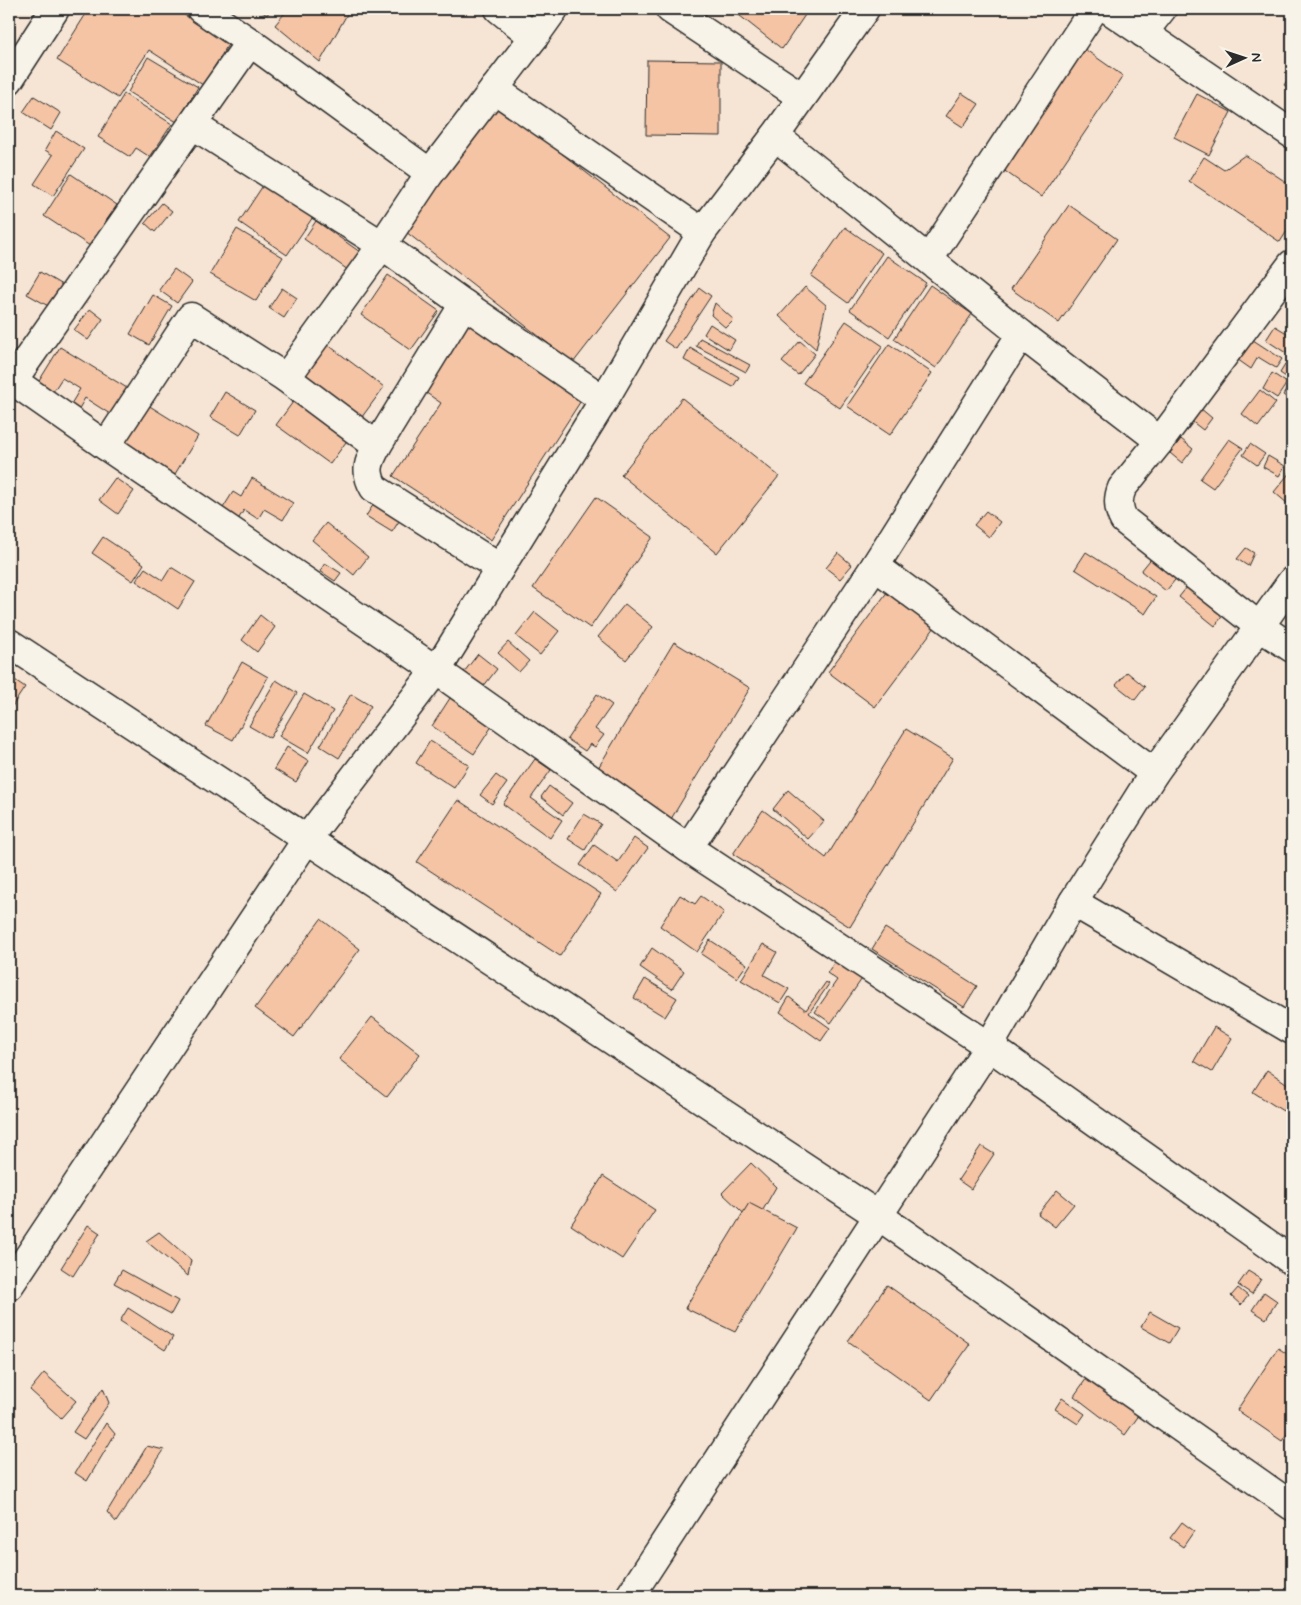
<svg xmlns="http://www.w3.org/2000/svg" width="1301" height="1605" font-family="Mynerve,sans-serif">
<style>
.building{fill:#f5c4a5;stroke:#2b2b2b}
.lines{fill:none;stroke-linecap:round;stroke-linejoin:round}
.minor-casing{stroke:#2b2b2b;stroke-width:31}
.minor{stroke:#f7f3e8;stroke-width:28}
</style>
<rect width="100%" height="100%" fill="#f6e5d4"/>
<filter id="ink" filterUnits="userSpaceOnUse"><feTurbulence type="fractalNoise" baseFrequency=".02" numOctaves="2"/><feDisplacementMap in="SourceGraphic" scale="10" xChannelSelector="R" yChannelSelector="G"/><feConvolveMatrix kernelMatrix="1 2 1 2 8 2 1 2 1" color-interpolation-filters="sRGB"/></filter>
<g filter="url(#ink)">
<g class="building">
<polygon points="89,9 175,9 229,43 203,85 149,50 118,98 57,60"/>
<polygon points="258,9 271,9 267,15"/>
<polygon points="288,9 350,9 320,62 275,25"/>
<polygon points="738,9 809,9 782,49 735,12"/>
<polygon points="1076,43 1123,76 1041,197 995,164"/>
<polygon points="148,57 198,87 177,122 128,92"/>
<polygon points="647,60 721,61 721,136 646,135"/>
<polygon points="1292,73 1292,90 1284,85"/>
<polygon points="962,93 979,104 963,127 946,116"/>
<polygon points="124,94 172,124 150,157 136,148 130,157 98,137"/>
<polygon points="1197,94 1231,112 1209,155 1174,137"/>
<polygon points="34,96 61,113 51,130 23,112"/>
<polygon points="497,103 670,238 573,363 401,228"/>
<polygon points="56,131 84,149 53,196 34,184 53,155 45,150"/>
<polygon points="1245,155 1292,186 1292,223 1280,242 1189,181 1204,157 1224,170"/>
<polygon points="71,174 117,205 90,246 44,216"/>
<polygon points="264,184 313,217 287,255 239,222"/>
<polygon points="162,203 172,211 155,232 145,223"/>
<polygon points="1069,205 1117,239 1059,323 1011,289"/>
<polygon points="316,221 360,252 348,270 304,239"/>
<polygon points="845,227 882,253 848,303 811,276"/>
<polygon points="237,229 283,257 256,301 210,274"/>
<polygon points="887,256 926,283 889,337 850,310"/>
<polygon points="174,269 192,282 177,303 159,290"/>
<polygon points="40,272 62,285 50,307 27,294"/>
<polygon points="388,275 439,311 411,350 361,315"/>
<polygon points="1292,279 1292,298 1283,292"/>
<polygon points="930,285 972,314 936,368 894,339"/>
<polygon points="805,287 826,305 816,349 779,316"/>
<polygon points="282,288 297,298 284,318 269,308"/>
<polygon points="700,288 711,296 676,349 664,341"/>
<polygon points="153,295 172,306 149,345 130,334"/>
<polygon points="715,303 734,320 726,328 711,315"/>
<polygon points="90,309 103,319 88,340 74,330"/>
<polygon points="465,318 584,396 491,540 393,476 441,403 419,388"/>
<polygon points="846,321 883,346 840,408 803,383"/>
<polygon points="710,324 735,340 729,350 704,334"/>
<polygon points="1275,326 1292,336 1292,343 1286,353 1266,340"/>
<polygon points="1247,336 1282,359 1276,368 1258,357 1251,369 1234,357"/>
<polygon points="700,338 750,365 746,372 696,346"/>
<polygon points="800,341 815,354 798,375 782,362"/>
<polygon points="327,344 384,387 356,425 299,383"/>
<polygon points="889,344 932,373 890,435 847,406"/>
<polygon points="60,347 127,388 110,414 85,398 76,414 68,409 80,389 62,378 51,395 36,386"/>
<polygon points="690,348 739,377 733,387 684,360"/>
<polygon points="1285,365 1292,369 1292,401 1283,395 1292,381 1280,373"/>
<polygon points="1272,373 1287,383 1277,398 1263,389"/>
<polygon points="1260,390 1276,403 1258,427 1242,414"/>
<polygon points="301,391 354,431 330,464 276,425"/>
<polygon points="225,392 255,410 240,435 210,417"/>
<polygon points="682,398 779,476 717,553 621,475"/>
<polygon points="148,405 198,436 172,479 121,448"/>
<polygon points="1200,408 1212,418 1203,430 1190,420"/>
<polygon points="1181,439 1193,449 1182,463 1170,453"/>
<polygon points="1229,439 1243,448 1213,488 1200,479"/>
<polygon points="1250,444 1265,454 1257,465 1243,455"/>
<polygon points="1268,456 1285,466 1279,476 1263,467"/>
<polygon points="1291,471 1292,499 1288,504 1274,492"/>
<polygon points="115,478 134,491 118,514 99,500"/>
<polygon points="252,478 293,503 283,520 264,509 258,519 244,510 234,526 218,516 233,492 241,497"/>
<polygon points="379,496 405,512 392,532 366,516"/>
<polygon points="596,497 653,537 590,628 533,588"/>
<polygon points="986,511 1000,522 989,537 974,525"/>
<polygon points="326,523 368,557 354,575 312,540"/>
<polygon points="103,537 144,564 133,581 92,553"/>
<polygon points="1246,548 1254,553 1248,566 1237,559"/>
<polygon points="1086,552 1156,597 1145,614 1075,569"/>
<polygon points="838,553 852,565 840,579 826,568"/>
<polygon points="1154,555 1179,575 1166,591 1141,571"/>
<polygon points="325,563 341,573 335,581 320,571"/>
<polygon points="171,567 195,582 178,609 136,581 145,568 163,580"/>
<polygon points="1191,582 1227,610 1215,626 1179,597"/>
<polygon points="888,591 935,627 875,707 828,672"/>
<polygon points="625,604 653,627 626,660 598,637"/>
<polygon points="535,612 559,631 540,655 516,636"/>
<polygon points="260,615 275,627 257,652 242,640"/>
<polygon points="508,642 529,661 519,672 498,653"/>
<polygon points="674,642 750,688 671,819 595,773"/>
<polygon points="478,654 497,669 483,687 464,672"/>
<polygon points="242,662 268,677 233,740 206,726"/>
<polygon points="1127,672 1145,687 1135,700 1116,685"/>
<polygon points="9,676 25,687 9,711"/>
<polygon points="276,680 297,693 270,738 249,726"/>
<polygon points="304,694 333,711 308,753 279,736"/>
<polygon points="351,694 371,706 339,758 320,746"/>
<polygon points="597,694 612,705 595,729 604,735 595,747 590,744 585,751 567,739"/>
<polygon points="452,695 494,723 474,754 432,726"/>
<polygon points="906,729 953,758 850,927 733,854 763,810 826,858"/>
<polygon points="430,741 469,765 454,788 416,763"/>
<polygon points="287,747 309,761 296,782 274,769"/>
<polygon points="535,759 551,770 531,798 562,820 550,838 503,804"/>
<polygon points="496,775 507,783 492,804 480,795"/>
<polygon points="549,786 572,803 563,815 541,797"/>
<polygon points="788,790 824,821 808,839 773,809"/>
<polygon points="458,800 601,894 560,956 417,862"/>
<polygon points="584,814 601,824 585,850 568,839"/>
<polygon points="634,838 648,848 617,892 580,865 594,845 618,862"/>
<polygon points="680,895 695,904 701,896 724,912 697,952 660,926"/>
<polygon points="321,919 360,949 294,1037 255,1008"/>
<polygon points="885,928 977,986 964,1007 872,949"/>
<polygon points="710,940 747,964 737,978 701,954"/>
<polygon points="763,944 777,952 764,975 789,989 780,1003 741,980"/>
<polygon points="652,948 684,971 672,989 640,967"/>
<polygon points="838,957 864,976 831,1023 815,1012 837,980 827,973"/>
<polygon points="645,979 677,998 665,1017 634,998"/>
<polygon points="826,982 829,984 809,1013 830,1028 821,1041 780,1012 789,997 806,1010"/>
<polygon points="372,1017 420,1054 387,1097 339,1059"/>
<polygon points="1214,1027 1232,1038 1212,1072 1194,1061"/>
<polygon points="1267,1070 1292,1087 1292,1097 1283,1111 1253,1092"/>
<polygon points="981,1146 994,1154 971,1189 958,1180"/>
<polygon points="751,1163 776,1187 755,1224 722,1193"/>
<polygon points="603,1176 655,1210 622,1259 571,1225"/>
<polygon points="1057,1190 1074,1204 1055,1227 1038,1214"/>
<polygon points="749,1203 797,1228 735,1332 685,1308"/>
<polygon points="88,1225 100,1233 73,1276 61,1268"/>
<polygon points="159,1232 191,1260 188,1276 146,1241"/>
<polygon points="122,1270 178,1301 171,1314 114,1283"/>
<polygon points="1248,1271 1261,1279 1252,1294 1238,1285"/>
<polygon points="887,1285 970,1344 931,1400 848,1341"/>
<polygon points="1238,1288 1248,1296 1241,1305 1231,1296"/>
<polygon points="1264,1292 1277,1301 1266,1319 1252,1310"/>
<polygon points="128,1308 173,1337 165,1350 120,1321"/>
<polygon points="1150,1312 1178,1328 1169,1343 1141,1327"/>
<polygon points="1278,1348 1292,1357 1292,1427 1282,1441 1237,1410"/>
<polygon points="44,1373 76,1401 61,1418 30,1390"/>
<polygon points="1089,1375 1140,1414 1125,1435 1074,1396"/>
<polygon points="103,1388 109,1403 84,1439 73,1432"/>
<polygon points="1062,1398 1085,1414 1078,1424 1055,1409"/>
<polygon points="106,1423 115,1434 87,1481 75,1473"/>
<polygon points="147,1446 164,1450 116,1522 107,1512"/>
<polygon points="1182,1522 1194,1531 1183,1547 1170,1538"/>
</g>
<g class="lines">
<g class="minor-casing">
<g id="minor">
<polyline points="201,9 250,42 430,173"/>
<polyline points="499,9 534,37"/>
<polyline points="670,9 802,97"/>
<polyline points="1108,9 1292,134"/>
<polyline points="1143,33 1162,9"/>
<polyline points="9,80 55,9"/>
<polyline points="494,89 702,232"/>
<polyline points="193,125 382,245 464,304 604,400"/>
<polyline points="929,259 1094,9"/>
<path d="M464 304 377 446C369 461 364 471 374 488L500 568"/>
<polyline points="1021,334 1160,441 1292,264"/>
<polyline points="9,378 106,446 436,670 688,848 989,1046 1292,1261"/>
<polyline points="286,378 377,446"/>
<polyline points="13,380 250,42"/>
<path d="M1160 441 1122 488C1117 500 1118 509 1124 520L1260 627 1292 648"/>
<polyline points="106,446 191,317 286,378 382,245 430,173 534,37 554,9"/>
<polyline points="875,566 1154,773"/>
<polyline points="9,643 879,1216 1292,1506"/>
<polyline points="688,848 875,566 1021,334 775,136"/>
<polyline points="1073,902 1292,1030"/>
<polyline points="9,1286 307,839 442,662 604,400 702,232 775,136 865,9"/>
<polyline points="630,1596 989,1046 1073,902 1154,773 1292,581"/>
</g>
</g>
<use href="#minor" class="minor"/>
</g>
</g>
<rect width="1301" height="1605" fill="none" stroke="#f7f3e8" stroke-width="30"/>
<rect x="15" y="15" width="1271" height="1575" fill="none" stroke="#2b2b2b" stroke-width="2" filter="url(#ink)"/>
<g transform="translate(1244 58) rotate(87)" stroke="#f7f3e8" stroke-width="4" paint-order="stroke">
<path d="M0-4L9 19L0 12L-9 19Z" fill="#2b2b2b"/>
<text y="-8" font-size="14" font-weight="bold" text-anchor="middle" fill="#2b2b2b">N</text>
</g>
</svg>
